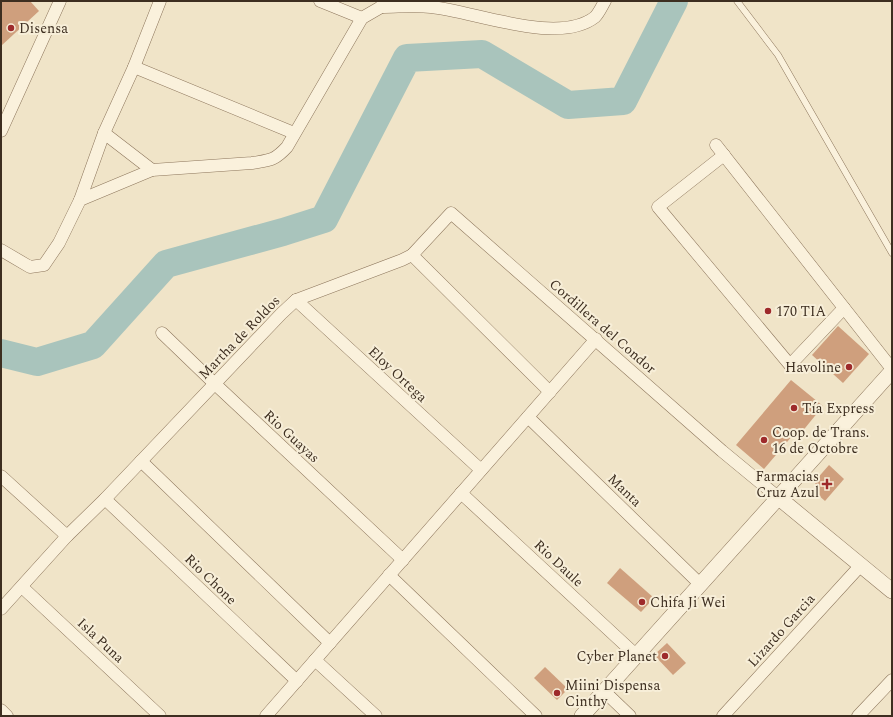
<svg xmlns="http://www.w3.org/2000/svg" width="893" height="717" font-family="Spectral,serif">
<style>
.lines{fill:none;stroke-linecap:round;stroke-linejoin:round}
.river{stroke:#a9c4bc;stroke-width:28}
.building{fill:#cf9f7d}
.service-casing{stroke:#8d765c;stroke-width:7}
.minor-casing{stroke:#8d765c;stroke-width:13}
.tertiary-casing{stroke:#8d765c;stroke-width:16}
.service{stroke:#faf1dc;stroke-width:6}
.minor{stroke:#faf1dc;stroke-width:12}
.tertiary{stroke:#faf1dc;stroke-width:15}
.poi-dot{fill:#9e2a2b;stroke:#f7eed8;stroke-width:1.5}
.labels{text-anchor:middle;stroke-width:4;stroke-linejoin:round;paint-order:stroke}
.poi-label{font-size:14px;fill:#3d2e20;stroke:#f7eed8;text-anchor:start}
.street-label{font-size:14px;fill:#3d2e20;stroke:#f7eed8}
</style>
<rect width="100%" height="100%" fill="#f0e4c8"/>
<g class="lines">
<polyline class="river" points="1,353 37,362 93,345 166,264 283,232 324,219 407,58 482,54 568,105 623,101 674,1"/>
</g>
<g class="building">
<polygon points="1,1 30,1 39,11 1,46"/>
<polygon points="838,326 869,354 843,383 812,355"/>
<polygon points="791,380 823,406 797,438 793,435 764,469 736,445"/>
<polygon points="829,465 844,479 825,501 817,494 815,481"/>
<polygon points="620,568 654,598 641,612 607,583"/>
<polygon points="667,643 686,663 673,675 654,655"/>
<polygon points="545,667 568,689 557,700 534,678"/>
</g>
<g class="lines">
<g class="service-casing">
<polyline id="service" points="737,1 778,55 892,253"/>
</g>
<g class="minor-casing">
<g id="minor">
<polyline points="320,1 362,18"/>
<path d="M381 7C398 7 415 5 431 7 474 11 558 46 595 17 599 13 602 6 605 1"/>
<polyline points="134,67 294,133"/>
<polyline points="1,131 60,1"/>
<polyline points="104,133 152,170"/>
<polyline points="716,145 892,369"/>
<polyline points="724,155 658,207 790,365 844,308"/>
<polyline points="80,200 104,133 134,67 160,1"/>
<path d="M1 250 30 267 44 265 59 243 80 200 152 170 252 163C270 160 274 161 287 147L362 18 381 7 384 1"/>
<polyline points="412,255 451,213 722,451 779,498"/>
<polyline points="296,300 481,470"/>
<polyline points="162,333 215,384 403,560"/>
<polyline points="528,417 701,585"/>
<polyline points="141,461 330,643"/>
<polyline points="1,476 67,536"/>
<polyline points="461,493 637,656"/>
<polyline points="105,499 297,681"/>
<polyline points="389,575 536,716"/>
<polyline points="22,587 160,716"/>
<polyline points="1,609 67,536 105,499 281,314 296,300 402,260 412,255 550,392"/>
<polyline points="315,660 376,716"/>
<polyline points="605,692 630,716"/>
<polyline points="1,710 7,716"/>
<polyline points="266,716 596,339"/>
<polyline points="723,716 861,565"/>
<polyline points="858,716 892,680"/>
</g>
</g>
<g class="tertiary-casing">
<g id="tertiary">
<polyline points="779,498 892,591"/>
<polyline points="582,716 892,371"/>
</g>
</g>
<use href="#service" class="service"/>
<use href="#minor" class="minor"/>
<use href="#tertiary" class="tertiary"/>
</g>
<g class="poi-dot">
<circle cx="11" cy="28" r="4"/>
<circle cx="768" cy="311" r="4"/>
<circle cx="849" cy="367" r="4"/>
<circle cx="794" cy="408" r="4"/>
<circle cx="764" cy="440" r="4"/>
<path d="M825 478h4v4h4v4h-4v4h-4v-4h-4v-4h4z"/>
<circle cx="642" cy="602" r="4"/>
<circle cx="665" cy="656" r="4"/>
<circle cx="557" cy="693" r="4"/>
</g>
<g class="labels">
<g class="poi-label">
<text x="19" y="33">Disensa</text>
<text x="776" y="316">170 TIA</text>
<text x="841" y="372" text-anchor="end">Havoline</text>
<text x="802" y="413">Tía Express</text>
<text x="772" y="437">Coop. de Trans.<tspan x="772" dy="16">16 de Octobre</tspan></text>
<text x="819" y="481" text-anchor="end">Farmacias<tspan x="819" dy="16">Cruz Azul</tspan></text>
<text x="650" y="607">Chifa Ji Wei</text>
<text x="657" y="661" text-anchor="end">Cyber Planet</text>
<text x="565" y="690">Miini Dispensa<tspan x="565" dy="16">Cinthy</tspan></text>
</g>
<g class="street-label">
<text transform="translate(603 326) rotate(41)" y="5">Cordillera del Condor</text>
<text transform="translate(239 337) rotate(-46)" y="5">Martha de Roldos</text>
<text transform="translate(398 374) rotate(43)" y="5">Eloy Ortega</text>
<text transform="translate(292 436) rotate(43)" y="5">Rio Guayas</text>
<text transform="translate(625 490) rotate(44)" y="5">Manta</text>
<text transform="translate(559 563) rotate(43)" y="5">Rio Daule</text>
<text transform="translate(211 579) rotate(44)" y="5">Rio Chone</text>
<text transform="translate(781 630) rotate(-48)" y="5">Lizardo Garcia</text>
<text transform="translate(101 640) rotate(43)" y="5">Isla Puna</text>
</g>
</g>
<rect width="893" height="717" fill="none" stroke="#3d2e20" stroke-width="4"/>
</svg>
